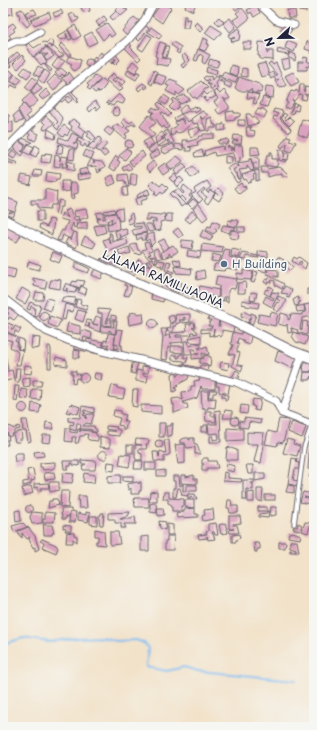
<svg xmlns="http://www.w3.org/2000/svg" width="317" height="730" font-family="'Playpen Sans',sans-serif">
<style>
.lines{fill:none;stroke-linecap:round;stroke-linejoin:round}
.stream{stroke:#7ebcf2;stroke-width:2}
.building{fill:#daa2be}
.service-casing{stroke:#6b656d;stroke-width:5.5}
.minor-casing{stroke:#6b656d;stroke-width:9}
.tertiary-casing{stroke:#6b656d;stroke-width:11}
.service{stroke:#fff;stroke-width:3.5}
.minor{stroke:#fff;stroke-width:7}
.tertiary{stroke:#fff;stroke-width:9}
.service-dot{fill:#5c6f8a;stroke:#f6f6f2;stroke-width:1.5}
.labels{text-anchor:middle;stroke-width:3.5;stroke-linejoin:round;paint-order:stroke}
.service-label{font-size:11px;fill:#4e5e75;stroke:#f6f6f2;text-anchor:start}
.street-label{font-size:11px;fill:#22223b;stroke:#f6f6f2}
</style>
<rect width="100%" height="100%" fill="#f6f6f2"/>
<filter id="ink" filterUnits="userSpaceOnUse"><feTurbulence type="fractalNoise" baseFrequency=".025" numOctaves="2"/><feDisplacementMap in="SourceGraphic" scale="8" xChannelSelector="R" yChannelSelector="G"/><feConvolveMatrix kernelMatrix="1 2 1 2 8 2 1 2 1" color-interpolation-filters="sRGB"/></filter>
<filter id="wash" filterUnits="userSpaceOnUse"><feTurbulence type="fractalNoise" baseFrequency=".012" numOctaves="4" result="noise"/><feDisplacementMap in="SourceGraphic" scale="16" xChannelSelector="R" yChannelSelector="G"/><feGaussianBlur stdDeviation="0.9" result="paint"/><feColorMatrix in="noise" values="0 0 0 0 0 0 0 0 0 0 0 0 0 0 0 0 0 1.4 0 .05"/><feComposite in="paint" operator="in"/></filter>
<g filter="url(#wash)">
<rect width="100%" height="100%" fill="#f2e2c9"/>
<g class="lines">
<polyline class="stream" points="3,644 23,638 50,642 75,638 102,637 116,641 136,640 144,643 148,648 146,667 167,671 184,667 198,671 296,680"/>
</g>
<g id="blocks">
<g class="building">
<polygon points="3,3 12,4 13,14 5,15"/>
<polygon points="79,3 84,3 85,7 89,6 90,11 83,12"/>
<polygon points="116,3 122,3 126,7 124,9 128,10 121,16 116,10 120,5"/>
<polygon points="162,3 171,8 162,23 152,16"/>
<polygon points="187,3 196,3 193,11 185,7"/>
<polygon points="236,3 241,3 243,5 236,10 232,6"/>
<polygon points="300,3 307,3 306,12 299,11"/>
<polygon points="256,5 260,13 254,17 251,12 249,14 247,10"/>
<polygon points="242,8 250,18 239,27 233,20 239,16 236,13"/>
<polygon points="22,9 30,24 27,27 19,18 20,17 17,11"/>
<polygon points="34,9 37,14 28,17 25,13"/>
<polygon points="61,10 63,14 55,17 53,13"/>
<polygon points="287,10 295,10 296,18 288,18"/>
<polygon points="116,11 120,15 113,20 110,17"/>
<polygon points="49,12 51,18 35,25 30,20"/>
<polygon points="74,13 76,18 78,17 79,19 73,23 69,15"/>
<polygon points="104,16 107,20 99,26 96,22"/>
<polygon points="184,16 186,16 186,20 190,19 188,28 183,28"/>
<polygon points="134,17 139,21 127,36 122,31"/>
<polygon points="219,17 224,22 219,26 215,21"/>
<polygon points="230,18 236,27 230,32 223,23"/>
<polygon points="197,22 204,29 200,32 194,25"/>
<polygon points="13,23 16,27 13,29 15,31 9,35 11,38 7,40 3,34 6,32 4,29"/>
<polygon points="107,23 115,34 111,37 109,34 103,40 96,30"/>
<polygon points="285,24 292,30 287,36 280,30"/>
<polygon points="75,25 81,36 74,40 68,29"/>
<polygon points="143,25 149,28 139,41 135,37"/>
<polygon points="211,25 222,32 215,40 205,33"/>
<polygon points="151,27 162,35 159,39 148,32"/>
<polygon points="239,28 241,31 239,33 241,36 239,38 239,40 232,42 231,39 235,38 234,37 231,39 228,35"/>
<polygon points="68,30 72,39 69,40 66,33 67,38 61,40 57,37"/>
<polygon points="92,32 97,42 88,46 84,36"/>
<polygon points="147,34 152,37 143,51 138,48"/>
<polygon points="203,38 208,40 207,44 209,44 205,51 199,49"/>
<polygon points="50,39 54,44 52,47 49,45 46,47 45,45 46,47 33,57 26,45 29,43 34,48 44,42 47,43"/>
<polygon points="288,40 297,44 294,52 285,48"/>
<polygon points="307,41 314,47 311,54 310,53 311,51 305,49"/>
<polygon points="160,42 166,44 161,58 170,59 168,66 156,64 157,57 155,56"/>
<polygon points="173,42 181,47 179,54 176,52 178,50 171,45"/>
<polygon points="243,42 252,42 251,49 243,49"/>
<polygon points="259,42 268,43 267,54 269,51 273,51 273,60 260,59 260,56 258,56"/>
<polygon points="62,43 72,54 71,55 67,55 59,46"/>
<polygon points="129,43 132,46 130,47 141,58 138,61 124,47"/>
<polygon points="49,45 52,48 53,46 61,54 64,54 63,56 59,58 47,47"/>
<polygon points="166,46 169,46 166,58 162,57"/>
<polygon points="46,47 54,56 47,61 44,57 48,54 44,55 42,52"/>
<polygon points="198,49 210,55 205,64 202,62 203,56 200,54 197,61 194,60"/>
<polygon points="278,49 289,52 288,55 277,53"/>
<polygon points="17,52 20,55 10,63 8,60"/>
<polygon points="101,52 104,56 95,63 92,59 95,56 96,58"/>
<polygon points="290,52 296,55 295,61 288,57"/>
<polygon points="41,53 47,63 45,64 52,70 50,72 45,65 43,63 41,65 34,57"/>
<polygon points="115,53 120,60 115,65 113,63 116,60 115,58 112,64 108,59"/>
<polygon points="184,54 190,60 183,68 181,65 185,62 182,56"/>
<polygon points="22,55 26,60 18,69 13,64"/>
<polygon points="69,56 81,60 79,67 74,71 70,66 72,64 66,61"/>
<polygon points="304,57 308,58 307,61 311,63 309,67 307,66 307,70 298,70 298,62 303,62"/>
<polygon points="58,58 65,61 57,70 52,66"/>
<polygon points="210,59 219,62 217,67 208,65"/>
<polygon points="289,59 290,67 283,69 281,61"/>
<circle cx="89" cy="63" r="4"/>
<polygon points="7,60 11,66 3,72 3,64"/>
<polygon points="133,61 140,66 135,73 128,68"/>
<polygon points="271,62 273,65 276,63 277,65 286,86 279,87 275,81 279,79 276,81 274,77 271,79 269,75 261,77 257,65 265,63 269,74 273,72 275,76 277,75 268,64"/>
<polygon points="231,65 238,67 237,76 229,73"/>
<polygon points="38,66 44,70 39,77 34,74"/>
<polygon points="25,67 32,72 27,78 20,73"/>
<polygon points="207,67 217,70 216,75 206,72"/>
<polygon points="61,68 67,73 64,76 62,74 60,77 55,73"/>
<polygon points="242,68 247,69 247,77 241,76"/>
<polygon points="10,70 14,74 7,82 3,75"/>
<polygon points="45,70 50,74 44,84 38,79"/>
<polygon points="128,70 135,74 134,75 137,72 140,73 136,80 126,74"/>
<polygon points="154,70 157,72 152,85 149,83"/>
<polygon points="69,72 74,79 68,84 61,78 68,75"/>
<polygon points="223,72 238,77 235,83 218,76 219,75 222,76"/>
<polygon points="293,72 299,82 291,86 285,76"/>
<polygon points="113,73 116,77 112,81 115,83 118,77 121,80 123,78 126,82 122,85 119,82 118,83 123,88 119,92 106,80"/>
<polygon points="15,74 22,79 18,84 11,80"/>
<polygon points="157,74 167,77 164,85 154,82"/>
<polygon points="55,75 62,81 54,91 47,83"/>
<polygon points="95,75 101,79 90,90 87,88 89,86 87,84 94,78 93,77"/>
<polygon points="206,76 208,77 211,76 212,80 215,76 219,78 216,84 218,88 217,89 214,86 213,89 210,89 210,84 208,85 207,82 209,81 208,79 206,81 203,78"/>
<polygon points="33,77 38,81 30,91 25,87"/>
<polygon points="239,77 259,84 263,87 262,91 260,93 256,92 256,94 251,92 252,90 250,89 249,91 239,91 235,88"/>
<polygon points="103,79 107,83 104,88 99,93 98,91 95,93 91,89"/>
<polygon points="170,79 178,82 176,84 185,90 179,95 176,92 176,96 166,91 169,86 166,85"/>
<polygon points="221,79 232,84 230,88 224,85 225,83 219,81"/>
<polygon points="10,81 18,86 17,88 12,85 4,94 3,88"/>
<polygon points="201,81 208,88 205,89 197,99 195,97 193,98 188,91"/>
<polygon points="37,83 42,89 34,95 31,91"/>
<polygon points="143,83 148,87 145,89 144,86 139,91 137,88"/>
<polygon points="300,84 304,84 304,92 305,87 310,88 308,95 304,94 307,96 306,100 301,99 302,95 300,94 294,101 292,100 294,102 289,109 285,107 288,103 286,102 291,91 295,92 296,90 299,93"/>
<polygon points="266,86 274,87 273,98 265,97"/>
<polygon points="72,88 74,90 72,92 78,98 77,103 68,91"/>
<polygon points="46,89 51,95 43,100 39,96"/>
<polygon points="216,90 220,94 224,90 230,98 226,100 223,98 229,106 229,109 219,114 216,110 218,107 214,102 218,99 214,92"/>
<polygon points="212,91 216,96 211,99 210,98 206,102 204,99 205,97 204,99 201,97 204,92 207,95"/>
<polygon points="248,92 259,95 256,104 253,103 255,98 247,98"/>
<polygon points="31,93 38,101 29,109 22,101"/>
<polygon points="119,94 125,100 123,104 116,102 113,106 106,103 108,101 110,103"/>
<polygon points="65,95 67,98 69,96 72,100 68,103 65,99 62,102 60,101 54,108 63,119 58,130 54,126 58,122 48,109"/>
<polygon points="164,95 170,99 166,105 160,101"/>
<polygon points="184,95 190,99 181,104 177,98"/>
<polygon points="263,97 270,99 267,107 260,105"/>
<polygon points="174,98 180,104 178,105 179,107 173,111 169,107 173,103 172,100"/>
<polygon points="95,101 100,107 97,110 95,107 90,112 87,108"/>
<polygon points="159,102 171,114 168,117 163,112 161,113 169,127 166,129 164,126 162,128 156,119 155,120 151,115 154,112 150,111 153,107 158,110 160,109 157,104"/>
<polygon points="294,103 297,104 295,107 297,104 299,105 298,111 294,110 293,114 290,113"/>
<polygon points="24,104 31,112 26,116 30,121 26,124 18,110"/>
<polygon points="186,104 188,109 195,106 197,108 199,108 200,110 195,113 194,110 190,112 189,111 181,114 179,110"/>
<polygon points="262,108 267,112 264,118 255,114 258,109 261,110"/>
<circle cx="116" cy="112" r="4"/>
<polygon points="274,109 283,111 280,119 291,129 289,133 273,119 274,116 277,117 278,114 273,112"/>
<polygon points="202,111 208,115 203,119 200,116 206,130 201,131 198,123 194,124 191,119"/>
<polygon points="234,111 234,113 240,113 240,116 235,118 235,120 227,121 226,112"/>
<polygon points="18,112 23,121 16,123 13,116"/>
<polygon points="284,113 287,115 284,118 286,120 289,117 294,121 289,126 281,118"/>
<polygon points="3,114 9,115 9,122 3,121"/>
<polygon points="181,114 188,122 190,120 192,123 182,132 178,133 175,131 175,134 171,136 170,130 177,126 175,122 181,119 184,124 185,123 182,118 176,121 174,118"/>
<polygon points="246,114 250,114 252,117 254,117 259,123 248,126"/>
<polygon points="149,115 156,123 149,128 155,135 151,138 140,126"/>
<polygon points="46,116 54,123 46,130 43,129 45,124 42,121"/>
<polygon points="212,117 212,120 214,125 216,125 216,128 210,128 210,131 207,131 207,119"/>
<polygon points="73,119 80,124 78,126 86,131 82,138 71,130 72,126 68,123"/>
<polygon points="124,119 130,123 132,121 136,124 135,126 132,124 126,128 130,131 125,134 127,136 125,139 112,128 117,124 123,128 125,126 122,122"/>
<polygon points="302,119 313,122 307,138 298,134"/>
<polygon points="238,120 245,120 245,126 238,125"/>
<polygon points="13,122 13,132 3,133 3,123"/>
<polygon points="223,123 225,124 226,130 218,131 218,125 223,125"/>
<polygon points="34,125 36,126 32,131 39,134 35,141 28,137 30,135 27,131"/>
<polygon points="64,125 70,130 67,136 65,134 63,137 58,133"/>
<polygon points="108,127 114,131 110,136 104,131"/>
<polygon points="198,127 200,131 191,138 188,130"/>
<polygon points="246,127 251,127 250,130 255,131 254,136 247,136"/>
<polygon points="48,129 56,134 55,139 47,136"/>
<polygon points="89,130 96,138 94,141 87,136 89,134 86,132"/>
<polygon points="167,130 174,142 171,144 168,140 167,141 169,144 161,147 159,146 166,141 164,137 167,135 164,132"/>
<polygon points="162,132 165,136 161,138 164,139 156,143 155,138"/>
<polygon points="72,133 78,136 76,143 73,143 78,144 77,149 58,142 59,137 68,141"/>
<polygon points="203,134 214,134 214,138 203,139 197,142 198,145 188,147 191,147 191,151 186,151 186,148 184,148 182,140 187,140 187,142 197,139 200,136 203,136"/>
<polygon points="234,135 242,136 241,144 232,144 233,141 238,141 233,140"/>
<polygon points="287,136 291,137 289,140 296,142 291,152 286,150 287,143 282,148 280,146"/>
<polygon points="20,137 32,142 30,144 28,143 27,146 18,140"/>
<polygon points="79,137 90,143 87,148 85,144 83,147 80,145 81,143 77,141"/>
<polygon points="99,137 101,139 101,141 94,151 88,147 93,142 94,143"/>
<polygon points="150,138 154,144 147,149 143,142"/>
<polygon points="228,139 229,143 227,143 229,146 227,147 231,147 231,151 231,147 233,147 234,152 235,145 242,145 243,156 240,157 240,161 235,162 233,153 215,156 214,152 205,156 204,151 213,148 223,146 223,150 226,144 219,144 218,141"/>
<circle cx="129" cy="144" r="4"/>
<polygon points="19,141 25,146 23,151 21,151 24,152 22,156 14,148"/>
<polygon points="104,141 107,144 101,151 105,150 108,154 104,157 100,152 96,150"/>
<polygon points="156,143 158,148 151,153 148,150"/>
<polygon points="28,144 34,147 30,155 24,152"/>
<polygon points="59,144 63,146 62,153 56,153"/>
<polygon points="173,144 175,148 175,144 183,145 183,150 175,149 165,154 164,152 162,153 161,149"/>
<polygon points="35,145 40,148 36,157 31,155"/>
<polygon points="251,147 258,147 260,154 251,155"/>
<polygon points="126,148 131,152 125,160 119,156"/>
<polygon points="70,149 75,149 74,160 68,159"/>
<polygon points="13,150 18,154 14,159 9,156"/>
<polygon points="86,150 94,154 91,159 83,156"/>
<polygon points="158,150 160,154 151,160 149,155"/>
<polygon points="202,150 204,156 195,157 194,153"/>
<polygon points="279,150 285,150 284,157 285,153 289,153 288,160 282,159 287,160 286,162 279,160"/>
<polygon points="142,151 145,156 133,166 129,161"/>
<polygon points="270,152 272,152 272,159 278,159 277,166 274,167 265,165 267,155 270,155"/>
<polygon points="45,153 52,154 50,163 41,162 42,154 45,155"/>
<polygon points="3,155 11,161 17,162 18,165 7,162 3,160"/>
<polygon points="55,155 60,156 60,161 61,156 68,157 66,167 62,167 63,163 60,163 60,167 54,166"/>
<polygon points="116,156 119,158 117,160 120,162 115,171 109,167"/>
<polygon points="177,156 183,161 172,170 167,164"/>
<polygon points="225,156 232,157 232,163 225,163"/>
<polygon points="257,157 259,158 259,169 254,169 253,164 257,163 252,163 251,158"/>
<polygon points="91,159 94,161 94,164 94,161 102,162 105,167 99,170 102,170 98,173 96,166 87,167"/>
<polygon points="249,159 251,159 254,170 251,171 247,166 247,169 239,170 241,175 241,179 238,178 236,168 233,170 240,181 237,183 227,168 235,164 239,167 238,163 249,161"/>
<polygon points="68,161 74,163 74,171 67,169"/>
<polygon points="153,161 156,165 150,172 146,167"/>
<polygon points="128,163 132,168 128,171 127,169 124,171 122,168"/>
<polygon points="165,163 170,170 163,175 158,168"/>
<polygon points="183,163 187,167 177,175 174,171"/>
<polygon points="193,166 198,173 191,178 187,171"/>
<polygon points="261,167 267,167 267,169 280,167 287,173 288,176 282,176 282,173 268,177 268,173 262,173"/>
<polygon points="87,168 89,173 80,176 79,170"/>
<polygon points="35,170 42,171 41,176 33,176"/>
<polygon points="259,170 259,180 256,181 256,174 253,175 254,179 251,180 251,182 248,183 246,179 244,180 242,175 254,171 255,173 254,171"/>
<polygon points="47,172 60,174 59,179 56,179 55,182 46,181"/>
<polygon points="90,173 91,178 78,180 77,175"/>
<polygon points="127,174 129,187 127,187 124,180 119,181 119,175"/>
<polygon points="131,174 137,174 136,185 130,185"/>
<polygon points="175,174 178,179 180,177 184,181 177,187 174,183 178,179 173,182 169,178"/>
<polygon points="22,175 32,177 30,185 20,182"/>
<polygon points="113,175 116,183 109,186 106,178"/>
<polygon points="153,180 160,186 163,183 168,188 163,194 161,192 157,196 154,193 156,192 149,185"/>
<polygon points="61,181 69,181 70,191 62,192"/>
<polygon points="207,181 211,187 206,191 208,193 210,190 215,193 208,204 204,201 207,197 201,193 205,190 204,188 197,194 203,199 199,203 191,195 196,192 194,189"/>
<polygon points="75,182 78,186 78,193 74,194 75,198 71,199 70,183"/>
<polygon points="241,183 243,187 245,186 247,188 239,194 234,188"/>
<polygon points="184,185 192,192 189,196 192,198 186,205 184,202 186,200 182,196 179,198 185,204 181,207 177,200 171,196 170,194 173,191 179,198 174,191 178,189 183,194 184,192 181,190"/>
<polygon points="127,187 128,196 123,196 123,188"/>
<polygon points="218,188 224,193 219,201 213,197 215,193 218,194 214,192"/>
<polygon points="45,189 57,192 56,205 51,205 50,209 38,208 38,204 31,204 31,200 45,200"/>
<polygon points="148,189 150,194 146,195 144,193 145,194 138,198 137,196 139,194"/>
<polygon points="147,195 147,199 140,201 141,205 137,206 135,199"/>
<polygon points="4,197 18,202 13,218 8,215 10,212 14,212 3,208"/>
<polygon points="193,199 198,203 192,208 188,204"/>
<polygon points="59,200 63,201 63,207 60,207 58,215 55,214"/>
<polygon points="199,204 208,217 203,221 193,209"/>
<polygon points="122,208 123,220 119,221 115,210"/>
<polygon points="70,209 74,220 80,220 80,223 87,222 87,229 77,229 77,223 76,227 74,228 73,223 70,230 73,232 70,239 63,235 61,241 57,240 62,230 64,231 68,221 60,219 62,213 68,218 65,211"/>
<polygon points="86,209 88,217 79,220 78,216 75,217 74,211"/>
<polygon points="114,209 115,212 108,214 116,213 118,219 119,229 108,231 107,224 115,222 111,223 112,218 108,221 107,220 108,223 98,223 97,219 101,217 97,218 96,213 103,212 103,219 106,218 104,216 108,213 104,214 104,211"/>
<rect x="37" y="211" width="6" height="10"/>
<polygon points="192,211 197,215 190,223 185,219"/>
<polygon points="132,213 134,222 129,224 127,219 130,218 129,215"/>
<polygon points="148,214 161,215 162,214 165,214 164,221 160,222 161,230 155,231 152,222 156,222 156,220 150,219 150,221 145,220"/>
<polygon points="166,214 172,214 172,222 165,221"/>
<polygon points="49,219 54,220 52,235 39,228 40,224 47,227"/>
<polygon points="232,219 239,221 237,227 227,225 229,220 232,221"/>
<polygon points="213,221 220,224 218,229 214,228 217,231 213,234 206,230 208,226 211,227"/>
<polygon points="142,223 147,232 134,235 132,230 141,228 141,226 134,227 133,224"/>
<polygon points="104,224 106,232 97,235 94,226"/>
<polygon points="145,224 151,224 154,231 149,232"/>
<polygon points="223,225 235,227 235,230 231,229 229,233 226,232 221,230"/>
<polygon points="3,226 21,235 17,242 3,235"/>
<polygon points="238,227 245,227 245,232 239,232 238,239 230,238 229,234 231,234 231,230 238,231"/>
<polygon points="122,228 122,230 126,229 128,234 121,237 119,234 121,238 117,240 115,231"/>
<polygon points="178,228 183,235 179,238 173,232"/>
<polygon points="203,230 213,236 210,241 200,236"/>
<polygon points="74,232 77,233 77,242 78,242 76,248 65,243 68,238 71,240"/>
<polygon points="109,233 111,233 112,235 112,242 126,238 128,244 108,252 103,240 108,238 111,244 108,237 110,236"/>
<polygon points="146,233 147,236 145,236 145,240 141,240 142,237 137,240 136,235"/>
<polygon points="154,233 155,242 151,246 149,239 146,241 145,238 148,237 147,235"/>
<polygon points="85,236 96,243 93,248 81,244"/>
<polygon points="164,239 169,247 163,251 158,242"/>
<polygon points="182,240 193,241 192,249 181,247"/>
<polygon points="148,242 152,250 149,251 151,254 148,255 151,257 154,256 156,260 155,262 152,258 150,259 147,257 142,250 146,249 144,243"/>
<polygon points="136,243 138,250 142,252 139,255 137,253 136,254 130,246"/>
<polygon points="202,244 223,247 222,253 201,251"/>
<polygon points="173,245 178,251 171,256 169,253 169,256 163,258 161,252"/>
<polygon points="129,247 131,253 120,256 118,251"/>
<polygon points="157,248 162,258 157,259 153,250"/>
<polygon points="225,249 230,250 229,257 242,260 238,270 227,268 224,271 213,270 215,264 220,264"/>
<polygon points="232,249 241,251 239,258 231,256"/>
<polygon points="188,250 201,252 200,258 187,256"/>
<polygon points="261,251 268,252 268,257 258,256 258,252"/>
<polygon points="53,252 62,256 59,263 50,259"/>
<polygon points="243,253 258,256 259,258 246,256 246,260 244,260 240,259"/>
<polygon points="213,254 221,256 219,262 211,261"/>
<polygon points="113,255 116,256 115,259 120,261 117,266 100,259 112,257"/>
<polygon points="278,257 284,260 280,267 273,264"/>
<polygon points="294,257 297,259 299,257 307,263 305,269 300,265 302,262 300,261 298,265 292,261"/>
<polygon points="139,259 144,263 149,260 153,263 151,265 147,262 142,270 140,268 141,266 140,268 135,264"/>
<polygon points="173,259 180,260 181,266 175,265"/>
<polygon points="158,260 165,261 163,268 161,267 162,265 159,266 154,262 157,263"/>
<polygon points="29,261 41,265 39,270 27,267"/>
<polygon points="167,261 171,262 168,270 174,272 172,274 165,270"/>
<polygon points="287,261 293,267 290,271 283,265"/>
<polygon points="76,262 90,269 88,273 74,268"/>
<polygon points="126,262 138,270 136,273 126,270 128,266 125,264"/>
<polygon points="261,263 267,267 266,272 259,270"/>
<polygon points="148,264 156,270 152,276 142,271"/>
<polygon points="175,266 192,269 191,274 176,273"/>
<polygon points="3,267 16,270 14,279 3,276"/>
<polygon points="95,268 104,272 101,279 92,275"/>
<polygon points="268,269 278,270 278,277 267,274"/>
<polygon points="204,270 205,278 197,280 196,272"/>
<polygon points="243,270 253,272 251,280 237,279 237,273 243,274"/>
<polygon points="254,271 258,272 254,283 251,282"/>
<polygon points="167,272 173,277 169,284 174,278 182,283 180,286 183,288 181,291 177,289 180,291 179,293 171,290 161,283"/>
<polygon points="217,276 237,279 235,289 230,288 228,291 228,302 225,301 226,297 223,297 224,301 219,300 219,286 215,285"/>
<polygon points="270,276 284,284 282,289 275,285 275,281 272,280 271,283 268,282 267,284 264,282 266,279 268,280"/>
<polygon points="33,278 47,281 45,289 34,286 35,281 33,280"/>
<polygon points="54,279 61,280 60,289 49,287 51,280 53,280"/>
<polygon points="77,280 85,281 83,286 81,285 80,288 71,285 73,281 76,282"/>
<polygon points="126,282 130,283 129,286 132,286 129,296 124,295 127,286 124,285"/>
<polygon points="246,282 245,293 237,293 238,283"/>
<polygon points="66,283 77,288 75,293 67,292 67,288 66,291 63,290"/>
<polygon points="185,285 194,291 193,296 181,293"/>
<polygon points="81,286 87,289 85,295 76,291 78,287 79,291"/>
<polygon points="200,286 219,290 218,298 198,292"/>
<polygon points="269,286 273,288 270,296 264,293 266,289 268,290"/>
<polygon points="285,286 292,290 289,298 286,297 288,294 281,293"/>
<polygon points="22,288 31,293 25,304 16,299"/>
<polygon points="307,289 314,289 314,298 311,298 311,294 307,294"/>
<polygon points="152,291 164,296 163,302 151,299"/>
<polygon points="36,292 44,293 43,300 34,300"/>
<polygon points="251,292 257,293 255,301 250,300"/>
<polygon points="272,292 279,293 272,307 263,302 266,296 273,300 274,298 270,296"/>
<polygon points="279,296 287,301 278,312 273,309 277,302 279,303 280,301 277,299"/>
<polygon points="63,297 76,298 74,305 61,302"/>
<polygon points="298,297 300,303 298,303 299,305 295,306 293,300"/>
<polygon points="47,298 54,300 51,311 43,308"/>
<polygon points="77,299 81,300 80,304 88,306 86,310 75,307"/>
<polygon points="242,300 259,303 258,308 246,306 246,305 242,304"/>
<polygon points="30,302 41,306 37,317 34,316 35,308 31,306 30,310 27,309"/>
<polygon points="65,304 74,306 73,312 67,311 65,320 62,319"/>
<polygon points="310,304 311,313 313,312 314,316 302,318 300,329 302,330 303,321 308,322 307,335 297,332 298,330 291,328 292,332 288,333 287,324 286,326 278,324 281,313 288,315 288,320 290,319 291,314 302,315 302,313 306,312 304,305"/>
<polygon points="304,305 305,311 297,312 296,307"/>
<polygon points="10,307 19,314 14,320 9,317 8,320 3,317 5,315 7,316 9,313 7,311"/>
<polygon points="98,309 110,310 106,323 108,323 108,319 111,319 111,315 116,316 116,320 111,320 111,326 102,325 102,313 98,313"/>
<polygon points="78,310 86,312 83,322 75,319"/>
<polygon points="243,311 251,315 251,313 256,315 252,325 249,324 250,322 247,323 252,316 249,319 241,316"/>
<circle cx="44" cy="316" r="4.5"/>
<polygon points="137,312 137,314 143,313 144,322 129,325 128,315 131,315 130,313"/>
<polygon points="271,312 278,314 275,326 257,322 259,314 270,316"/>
<polygon points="190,314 190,322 183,323 183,320 185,320 185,317 183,318 183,320 179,320 181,322 176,324 176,326 173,326 173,332 168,332 167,329 171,327 168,317 173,315 175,320 171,323 173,324 173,322 176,322 175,315"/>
<polygon points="209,314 219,319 218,326 220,326 219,319 234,326 233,332 222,330 222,336 220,337 218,335 213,336 214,329 213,335 209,336 209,332 201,333 201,329 211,329 212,326 208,326 211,320 208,320"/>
<polygon points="50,316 61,320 57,328 48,324"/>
<polygon points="96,316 101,318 100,332 89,328 89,323 89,327 85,326 87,320 92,321 92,324 98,325 93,324"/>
<circle cx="153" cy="324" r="4.5"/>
<polygon points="113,321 117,321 115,334 111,333 111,331 109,330 109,332 100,332 101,326 114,327"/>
<polygon points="5,322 13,325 11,329 13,330 15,326 21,329 19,333 15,331 14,335 6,331 8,327 5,326"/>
<polygon points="191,322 194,322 195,327 192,328 194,328 198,333 194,334 194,332 191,332 192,335 176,335 176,337 182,337 183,342 171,343 171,347 168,347 167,360 161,359 163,337 161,329 167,329 165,337 170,334 171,338 170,333 184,332 187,330 186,324 191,324"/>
<polygon points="68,323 80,326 80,334 66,332"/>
<polygon points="117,329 123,330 120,345 122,345 121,353 115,352 115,348 118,349 118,345 115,344 114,352 104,350 104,346 109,348 107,347 109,344 103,345 104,340 107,341 108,333 115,334 114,345"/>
<polygon points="82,330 92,333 91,339 84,337 82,344 79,343"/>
<polygon points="242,330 252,333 249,345 244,343 243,340 238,338 237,343 239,344 237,347 237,352 240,353 237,364 243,366 241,371 232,366 235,355 229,354 233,345 231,344 233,332 241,334"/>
<polygon points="4,332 17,337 15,341 18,343 16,346 18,347 18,338 24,340 23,350 18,349 19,346 17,349 23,350 20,365 16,365 18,352 10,347 12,341 3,338"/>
<polygon points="293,332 308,337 305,345 296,342 292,336"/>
<polygon points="201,335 201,343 190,342 189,338"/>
<polygon points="32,337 40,338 39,348 33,349 31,348"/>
<polygon points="87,339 103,342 103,349 86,345"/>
<polygon points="184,341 188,341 189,346 201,343 201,347 199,347 199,349 207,346 209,355 202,353 202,358 192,359 192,354 199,354 196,354 195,349 191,349 192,354 185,354"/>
<polygon points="48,346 50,346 51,349 51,368 48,368"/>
<polygon points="74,346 104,353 104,355 74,349"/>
<polygon points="171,346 183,346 183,353 171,352"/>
<polygon points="74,350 80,351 79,358 74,358"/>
<polygon points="278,351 293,356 292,360 294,361 292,368 275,361"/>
<polygon points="180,354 184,354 184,358 188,357 186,363 184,364 184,361 172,360 172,355 177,355 177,358 179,358"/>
<polygon points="204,355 211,357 210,367 207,366 207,364 200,363 200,359 204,358"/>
<polygon points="56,357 67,360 67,366 55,364"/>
<polygon points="6,358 8,369 3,370 3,359"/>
<polygon points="304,359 314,361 314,372 311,370 311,372 304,372 303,366 303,368 300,367 300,365 304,366"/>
<polygon points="221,362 229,363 228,370 220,368"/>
<polygon points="132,363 138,363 135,374 131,373"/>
<polygon points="181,364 200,368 200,365 208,366 207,374 180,367"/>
<polygon points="25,365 32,366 31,374 24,373"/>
<polygon points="142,366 149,367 148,373 143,373 143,375 148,376 147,382 136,381 136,370 142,371"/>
<polygon points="16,368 20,368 19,382 15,382"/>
<polygon points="12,370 14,379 6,381 4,372"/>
<polygon points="236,370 240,373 238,376 240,377 236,381 231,379"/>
<polygon points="71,371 76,371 76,374 80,374 79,379 76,378 75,384 72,383 73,374 71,374"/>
<polygon points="176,372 178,376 180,373 189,375 188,379 177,385 178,386 175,388 177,390 173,392 172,374"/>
<polygon points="304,372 314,372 314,379 311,378 311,376 310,380 303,380"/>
<polygon points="95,373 102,374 101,381 94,378"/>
<circle cx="84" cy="378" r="4.5"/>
<polygon points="30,377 30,386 24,387 22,378"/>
<polygon points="199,377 215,380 215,389 202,389 201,386 197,398 183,402 184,404 187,404 188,408 174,413 174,404 173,405 172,399 178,398 183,400 182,392 191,391 191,386 195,386 194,381 200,380"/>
<polygon points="33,380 42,380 41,386 33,386"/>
<polygon points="217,380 230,383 227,400 225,400 225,397 222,397 222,394 226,395 226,393 219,392 219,386 216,386"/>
<polygon points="112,385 117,386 117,388 125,390 123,399 109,397"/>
<polygon points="15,386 19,386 17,401 14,400"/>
<polygon points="21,389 27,390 28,399 20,398"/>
<polygon points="32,389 41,389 40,400 31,399"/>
<polygon points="133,390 138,390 137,407 132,406"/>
<polygon points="210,390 217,390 216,393 213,393 213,397 208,397"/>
<polygon points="201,391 208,391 208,399 216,398 215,408 208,407 208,409 204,409 204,407 202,408"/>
<polygon points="253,399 261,400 259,411 254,410 255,407 252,406"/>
<polygon points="32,403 41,405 39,413 31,412"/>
<circle cx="23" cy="408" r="4.5"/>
<polygon points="71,404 80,407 78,414 70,411 70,413 66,412"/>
<polygon points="141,405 161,406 161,414 141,412"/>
<polygon points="241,405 248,406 247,414 240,413"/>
<polygon points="82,406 94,408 94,413 84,410 84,413 86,413 83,415 86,416 86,419 87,414 94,414 91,424 86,423 83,426 94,426 95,429 97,430 97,432 92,432 92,430 88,429 80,429 81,426 79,423 77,423 76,431 70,429 70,432 77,433 78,429 80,429 80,432 80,430 91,431 91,432 96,433 96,435 98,436 98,441 89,440 87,438 88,434 85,434 84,436 80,436 78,443 75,443 76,437 72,437 72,442 65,441 66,428 70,428 70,424 73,425 74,422 68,421 68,417 80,418"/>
<polygon points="114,410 121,411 121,414 126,415 124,421 127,421 125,430 123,430 123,426 118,425 120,418 113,416"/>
<polygon points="220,410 221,442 210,442 210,436 213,436 213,440 218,439 219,437 218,433 209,434 208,424 217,424 216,414 215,414 214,411"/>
<polygon points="225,410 232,411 232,418 223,418"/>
<polygon points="205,411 211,411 211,416 216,416 216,422 206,421"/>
<circle cx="235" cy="421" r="4"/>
<polygon points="244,418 261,420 260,424 249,422 248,428 239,427 239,421 244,422"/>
<polygon points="279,419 289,420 283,443 278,442 277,446 265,444 268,431 276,433"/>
<polygon points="22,420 27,420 31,441 28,442 26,431 23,431"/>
<polygon points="46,422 52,423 54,429 45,429"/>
<polygon points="292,422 306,427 302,438 288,432"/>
<polygon points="159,423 165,423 164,437 159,437"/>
<polygon points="173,423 172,435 167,437 166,426 171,426 171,424"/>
<polygon points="204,425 207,425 208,432 201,432 201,427 204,427"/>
<polygon points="7,426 12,427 13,429 19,426 20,429 16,430 11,436 9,437 7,433 9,440 7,440 8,445 3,445 3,440 6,440 3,431 7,431"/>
<polygon points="106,426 117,427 116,429 120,430 119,436 108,435 106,431 115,431 106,429"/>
<polygon points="227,428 243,429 243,440 227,441"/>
<polygon points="21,431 22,439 19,439 20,442 15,442 13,434"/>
<polygon points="247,432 264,433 262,444 264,445 261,463 254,462 258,444 247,444"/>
<polygon points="43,435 51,435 50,443 42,442"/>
<polygon points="100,436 110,439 110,448 100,447"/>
<polygon points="185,438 189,438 189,440 190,440 190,438 194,438 194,444 197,444 200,454 195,454 195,447 187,448 185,443 180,443 180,440"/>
<polygon points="136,439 149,440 148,444 146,444 147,449 139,449 139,453 142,454 142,460 136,460 135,457 135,445 142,445 135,444"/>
<polygon points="287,439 294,441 293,444 300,446 297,456 283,453"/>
<polygon points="164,440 169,440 170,454 164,457 164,462 154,461 153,452 158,452 159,457 160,451 166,453"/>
<circle cx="159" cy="444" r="4"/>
<polygon points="311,441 314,442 314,455 308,454"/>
<polygon points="185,444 185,463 178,464 175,445"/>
<rect x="127" y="445" width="6" height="8"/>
<polygon points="227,447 237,450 237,460 226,460"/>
<circle cx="103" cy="455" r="4.5"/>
<polygon points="43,451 44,456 35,457 34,452"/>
<polygon points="16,453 23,453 23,461 15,462 14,455"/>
<polygon points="121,454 131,455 129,467 119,465"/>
<polygon points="309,455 314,456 311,470 308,469"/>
<polygon points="204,458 208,458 208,461 216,461 218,468 207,468 207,471 202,471 202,465 204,464 202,464 202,460"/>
<polygon points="292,458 297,459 296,462 299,463 299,469 295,469 293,480 299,481 298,486 288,484"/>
<polygon points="81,460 96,461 95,470 83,470 82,466 86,464 81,464"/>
<polygon points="63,461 79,461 79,466 73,465 73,463 71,463 71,466 68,466 68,469 64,469"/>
<polygon points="135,461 143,461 142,469 134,469"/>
<polygon points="55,462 55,467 52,469 43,470 42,467 40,467 40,463"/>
<polygon points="108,462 115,463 114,471 107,470"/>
<rect x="145" y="463" width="11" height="7"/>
<polygon points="227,464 235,466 234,472 226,470"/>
<polygon points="246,465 253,465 253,474 248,474"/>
<polygon points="33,469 35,480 31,481 31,484 23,486 23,482 29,481 27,470"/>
<polygon points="165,470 165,476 157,476 157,471"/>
<polygon points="311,471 314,471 314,489 311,488 313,476 309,477"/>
<polygon points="54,472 55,479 45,480 44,473"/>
<polygon points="224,472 228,473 228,478 242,479 241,482 223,481"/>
<polygon points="63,473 74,474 72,483 62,482"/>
<polygon points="84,473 95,475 94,483 83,482"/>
<polygon points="255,473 265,473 265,479 255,481"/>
<polygon points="116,475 121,475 120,483 108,483 108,476"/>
<polygon points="181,475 186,475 186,477 194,475 194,479 197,479 197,484 181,483"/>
<polygon points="123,476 133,476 133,482 123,481"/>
<polygon points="173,476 179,476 180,486 183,484 183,491 186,491 186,485 197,485 197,491 189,491 189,494 195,494 197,499 190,497 190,499 188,499 188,494 187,496 182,495 180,488 178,488 176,497 173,497 173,488 175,488 175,481 173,481"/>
<polygon points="243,480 254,480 254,483 251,483 253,484 253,490 246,489 247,500 243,500"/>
<polygon points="49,482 59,482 59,490 50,492"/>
<polygon points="137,482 139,484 139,482 141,482 141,491 139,491 139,494 131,494 131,488 128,490 127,484"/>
<polygon points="48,483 49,488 41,488 41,491 38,491 38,487 34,488 34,484"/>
<polygon points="288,485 294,486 294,493 286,492"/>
<polygon points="31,486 33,493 24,496 22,488"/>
<polygon points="257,489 263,489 262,502 257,500"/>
<polygon points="61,491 69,491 68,508 60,507"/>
<polygon points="157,491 157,501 149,501 150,492"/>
<polygon points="164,492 169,492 169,498 184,499 184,506 181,506 181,511 172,511 172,505 168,503 168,499 163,499"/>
<polygon points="254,492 254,502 248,502 248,493"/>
<polygon points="303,492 313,494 313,499 304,497 314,500 313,505 300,502"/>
<rect x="265" y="495" width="10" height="5"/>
<polygon points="78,496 86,496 87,508 79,508"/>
<polygon points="134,498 149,498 149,507 135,507"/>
<polygon points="52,499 57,499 59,505 48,508 49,501 52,501"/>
<polygon points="185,500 194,500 194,508 185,507"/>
<polygon points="228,500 231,500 232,506 238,506 238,513 230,513 229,508 227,508"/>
<polygon points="153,503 156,503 157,513 150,512 150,504"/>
<circle cx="29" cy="509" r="3.5"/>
<polygon points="258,507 267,507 267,511 269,511 268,518 259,517 259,514 267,513 267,511 258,511"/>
<polygon points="271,507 276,507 276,515 270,516"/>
<polygon points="157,508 163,508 164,515 158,516"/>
<polygon points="195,508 195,514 198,514 198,517 177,518 176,514 184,512 184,509"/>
<polygon points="61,509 71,509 71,511 76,512 75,522 69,522 70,512 69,517 66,516 66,519 62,519"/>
<polygon points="213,509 214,519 203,521 202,516 205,515 204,510"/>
<polygon points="20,510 21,521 16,522 15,511"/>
<polygon points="32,512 42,513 42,523 32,524 30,517"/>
<polygon points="45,512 55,513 54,522 45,522 45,525 52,525 54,533 52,533 52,535 44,535 43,519 45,519"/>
<polygon points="86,512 90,513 88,522 78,520 78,513 86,515"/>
<polygon points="130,512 128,516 120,519 132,519 132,517 135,516 136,524 124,524 126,528 121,528 121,523 115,523 115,519 108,519 108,513"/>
<polygon points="101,513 104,513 103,525 100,525 99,519 99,516 101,515"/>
<polygon points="90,516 97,516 97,525 90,524"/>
<polygon points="229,516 240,516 241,523 233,524 233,525 237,525 239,533 230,533 229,530 234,529 229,529"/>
<polygon points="159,521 166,522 165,530 160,528"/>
<polygon points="305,522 311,523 308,533 302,531"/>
<polygon points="23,523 27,527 14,532 12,526"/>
<polygon points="216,523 218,535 215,535 214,532 212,532 215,539 208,540 207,536 207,538 199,539 198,535 207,534 206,532 208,531 208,524"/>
<polygon points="225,523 228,533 221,534 219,525"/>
<polygon points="298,523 302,525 300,531 293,529 294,527 297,527"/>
<polygon points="167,524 173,525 173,535 167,535"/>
<polygon points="63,525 71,526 71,531 65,531 66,529 63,528"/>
<polygon points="28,527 35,536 39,549 35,551 35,547 33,548 29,539 30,537 27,539 22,533 22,538 19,535 18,531"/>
<polygon points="95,529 104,531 105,545 96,544 96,541 98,541 98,536 95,536"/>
<polygon points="67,532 74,533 74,535 77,536 77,542 73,539 73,543 66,543"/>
<polygon points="110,532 118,532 120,544 110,545"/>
<polygon points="293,532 301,535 300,539 288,537 289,533"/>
<polygon points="239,534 240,538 236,540 236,542 232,542 232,535"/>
<polygon points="149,536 149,551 141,551 141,537"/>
<polygon points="167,536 174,536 173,550 165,550 165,541 167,541"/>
<polygon points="42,539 56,545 58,548 56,553 42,547 44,543 40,541"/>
<polygon points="290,541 297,541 299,552 290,552 290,550 296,551 296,549 290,547"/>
<polygon points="279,542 286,542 285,548 279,548"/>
<polygon points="254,543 258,543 260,545 260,549 257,549 257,552 255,552"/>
</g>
</g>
</g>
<g filter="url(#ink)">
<use href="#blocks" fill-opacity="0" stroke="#6b656d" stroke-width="1"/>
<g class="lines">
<g class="service-casing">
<polyline id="service" points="294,524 304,447 312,424"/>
</g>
<g class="minor-casing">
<g id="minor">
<polyline points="258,3 276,20 294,25"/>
<polyline points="3,47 16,41 24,41 40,32"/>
<polyline points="3,152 58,97 127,41 143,23 154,3"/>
<polyline points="3,298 46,331 70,341 102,351 236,382 276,401 282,413 314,425"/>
<polyline points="282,413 302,355"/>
</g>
</g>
<g class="tertiary-casing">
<polyline id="tertiary" points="3,219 47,242 147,287 232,321 292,351 314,359"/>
</g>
<use href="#service" class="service"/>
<use href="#minor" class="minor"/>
<use href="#tertiary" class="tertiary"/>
</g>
</g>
<circle class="service-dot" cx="224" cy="264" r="4"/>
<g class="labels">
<g class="service-label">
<text x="232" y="268">H Building</text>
</g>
<g class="street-label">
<text transform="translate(163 279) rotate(23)" y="4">LÀLANA RAMILIJAONA</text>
</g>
</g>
<rect width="317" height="730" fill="none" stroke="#f6f6f2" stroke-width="16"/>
<g transform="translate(279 38) rotate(248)" stroke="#f6f6f2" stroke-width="3" paint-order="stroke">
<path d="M0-3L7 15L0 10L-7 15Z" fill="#22223b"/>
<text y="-6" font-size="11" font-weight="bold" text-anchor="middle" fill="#22223b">N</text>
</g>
</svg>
